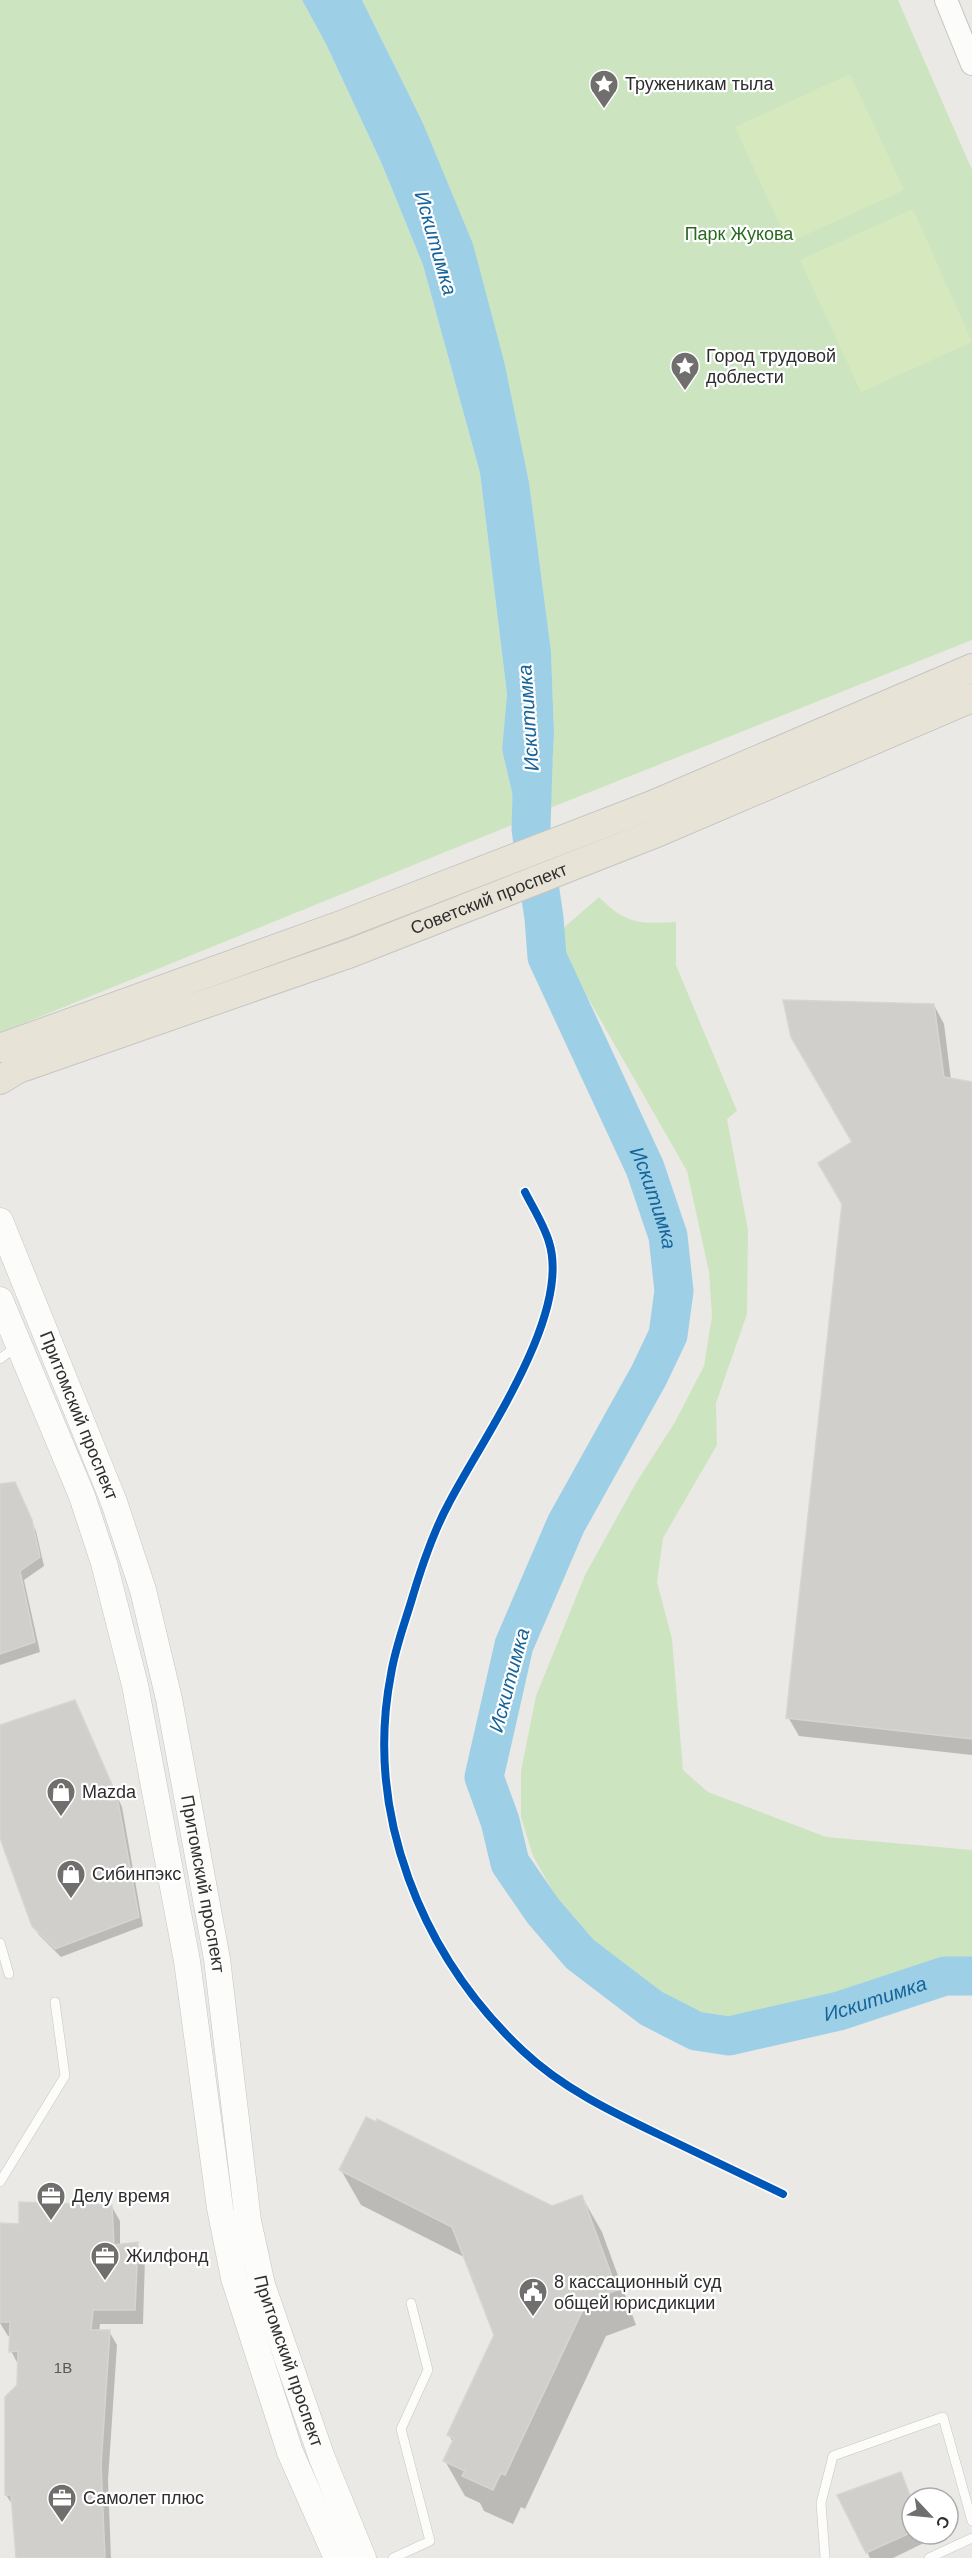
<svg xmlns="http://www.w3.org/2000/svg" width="972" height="2558" font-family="Arial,sans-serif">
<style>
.green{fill:#cce5c0}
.pitch{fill:#d6e8be}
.water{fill:#9dd0e7}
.shadow{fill:#0003}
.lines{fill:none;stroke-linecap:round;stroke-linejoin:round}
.river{stroke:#9dd0e7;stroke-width:39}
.building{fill:#d0cfcc;stroke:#d6d5d1;stroke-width:1.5}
.service-casing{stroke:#c6c5c4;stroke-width:10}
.tertiary-casing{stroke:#c6c5c4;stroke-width:24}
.secondary-casing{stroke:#c6c5c4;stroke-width:27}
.primary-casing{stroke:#c6c5c4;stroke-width:30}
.service{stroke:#fcfcfb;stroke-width:9}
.tertiary{stroke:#fcfcfb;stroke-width:22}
.secondary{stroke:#fcfcfb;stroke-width:26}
.primary{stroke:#e7e4d7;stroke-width:28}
.cycleway-casing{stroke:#fff;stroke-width:11}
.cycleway{stroke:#0057b8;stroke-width:8}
.labels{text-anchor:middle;stroke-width:4.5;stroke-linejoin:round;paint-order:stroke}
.number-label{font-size:15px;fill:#585857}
.poi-label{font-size:18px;fill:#2e2e2e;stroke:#fff;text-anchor:start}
.park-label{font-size:18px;fill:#2a6920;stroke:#fff}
.street-label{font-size:18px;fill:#2e2e2e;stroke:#fff}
.water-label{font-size:20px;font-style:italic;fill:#16649a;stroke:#fff}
</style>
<rect width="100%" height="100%" fill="#ebe9e5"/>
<g class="green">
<polygon points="0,0 302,0 326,44 381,162 423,265 480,473 507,694 502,751 519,822 0,1033"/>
<polygon points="362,0 898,0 972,170 972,640 550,808 554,734 551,651 529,482 505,365 422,121"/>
<path d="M599 897C626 924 639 924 676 922V965L737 1111 727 1119 748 1230 747 1314 716 1403 717 1445 663 1538 657 1582 672 1639 683 1770 708 1792 826 1837 972 1850V1957L948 1960 809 2003 769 2032 752 2037 705 2026 653 2001 608 1963 556 1897 533 1856 521 1817V1771L536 1696 585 1575 636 1483 675 1422 704 1366 712 1316 709 1272 687 1171 553 937Z"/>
</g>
<g class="pitch">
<polygon points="850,74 904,190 788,243 735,127"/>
<polygon points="913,209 972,342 861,392 800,260"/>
</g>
<polygon class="water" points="302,0 362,0 422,121 473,244 505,365 529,482 551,651 554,734 550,808 519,822 502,750 507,694 480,473 423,265 381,162 326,44"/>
<g class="shadow">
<polygon points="934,1005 944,1024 951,1080 972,1084 972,1755 799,1736 788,1717 854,1142"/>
<polygon points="0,1485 19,1493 36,1531 44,1566 24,1580 40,1652 0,1665"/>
<polygon points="75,1702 122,1807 143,1926 61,1957 39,1935 33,1925 0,1834 0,1727"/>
<polygon points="341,2170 552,2208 582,2197 602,2232 636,2325 606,2336 525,2509 521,2507 513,2524 484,2511 480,2503 465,2496 445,2461 453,2442 449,2435 496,2335 466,2258 361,2205"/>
<polygon points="112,2207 120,2221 120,2246 137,2244 145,2258 143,2324 100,2324 99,2332 109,2331 117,2345 108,2480 111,2558 17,2558 14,2507 6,2495 19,2366 11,2351 11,2336 8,2336 0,2323 0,2224 20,2226"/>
<polygon points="900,2474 912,2498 912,2534 926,2534 928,2541 893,2558 870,2558 839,2496"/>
</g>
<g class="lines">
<path class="river" id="s1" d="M533 763 531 829 544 918 547 957 645 1168 668 1236 674 1291 668 1335 649 1375 566 1524 514 1645 484 1777 500 1821 510 1863 543 1911 580 1954 651 2008 696 2031 729 2036 839 2011 945 1976H972"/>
</g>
<g class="building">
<polygon points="783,1000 934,1004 944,1077 972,1082 972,1739 786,1718 842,1204 818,1163 852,1142 791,1037"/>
<polygon points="15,1482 32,1520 40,1557 20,1571 35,1642 0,1654 0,1484"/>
<polygon points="75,1700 117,1796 139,1917 55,1949 32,1926 0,1838 0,1725"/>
<polygon points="366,2117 376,2122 377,2119 552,2206 582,2195 617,2290 587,2301 505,2475 501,2473 493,2490 462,2476 465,2471 443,2461 454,2438 447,2435 494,2335 452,2227 339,2170"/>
<polygon points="19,2202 112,2205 114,2245 138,2242 135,2310 93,2310 91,2330 110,2330 101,2465 105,2558 16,2558 11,2495 5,2495 5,2397 17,2385 18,2351 9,2352 10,2322 0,2322 0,2223 19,2224"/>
<polygon points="901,2472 912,2501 912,2532 866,2553 837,2495"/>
</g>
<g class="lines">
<g class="service-casing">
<g id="service">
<polyline points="0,1359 17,1346"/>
<polyline points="0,1943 9,1974"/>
<polyline points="0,2182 65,2076 55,2002"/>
<polyline points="393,2558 430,2541 401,2429 428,2370 411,2303"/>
<polyline points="825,2558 821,2503 833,2456 943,2417 972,2521"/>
<polyline points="929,2558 972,2538"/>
</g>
</g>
<g class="tertiary-casing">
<polyline id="tertiary" points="946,0 972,64"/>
</g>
<g class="secondary-casing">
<g id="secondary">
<path id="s2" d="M0 1221 114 1502 143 1590 169 1699 217 1959 248 2221 262 2285 322 2458 363 2558"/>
<polyline points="0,1300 82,1496 104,1563 135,1685 187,1961 220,2208 234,2278 290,2452 337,2558"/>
</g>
</g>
<g class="primary-casing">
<g id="primary">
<polyline points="0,1048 341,925 652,805 972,668"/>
<path id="s3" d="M0 1080 18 1069 351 953 659 832 972 698"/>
</g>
</g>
<use href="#service" class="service"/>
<use href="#tertiary" class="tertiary"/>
<use href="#secondary" class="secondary"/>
<use href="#primary" class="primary"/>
<g class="cycleway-casing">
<path id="cycleway" d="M525 1192C533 1208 544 1225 549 1242 572 1315 482 1439 449 1503 432 1534 421 1568 411 1602 404 1625 395 1649 391 1674 364 1813 421 1955 523 2051 562 2088 612 2112 660 2135 701 2155 742 2174 783 2194"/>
</g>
<use href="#cycleway" class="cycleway"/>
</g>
<defs>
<g id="sight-pin" transform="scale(1.5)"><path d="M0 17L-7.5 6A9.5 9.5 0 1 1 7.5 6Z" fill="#706f6e" stroke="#fff"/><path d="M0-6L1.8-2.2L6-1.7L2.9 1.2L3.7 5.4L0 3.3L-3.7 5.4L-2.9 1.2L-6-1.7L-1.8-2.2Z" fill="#fff"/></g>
<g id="shop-pin" transform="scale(1.5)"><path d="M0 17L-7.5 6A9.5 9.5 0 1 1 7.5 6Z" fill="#706f6e" stroke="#fff"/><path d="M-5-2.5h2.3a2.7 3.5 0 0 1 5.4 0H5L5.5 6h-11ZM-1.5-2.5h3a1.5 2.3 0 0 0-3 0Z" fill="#fff"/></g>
<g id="office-pin" transform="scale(1.5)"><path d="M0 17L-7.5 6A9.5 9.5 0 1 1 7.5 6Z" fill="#706f6e" stroke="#fff"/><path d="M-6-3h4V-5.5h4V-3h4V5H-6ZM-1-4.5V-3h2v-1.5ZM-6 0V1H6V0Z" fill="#fff"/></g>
<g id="civic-pin" transform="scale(1.5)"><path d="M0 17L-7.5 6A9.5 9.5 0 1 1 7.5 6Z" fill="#706f6e" stroke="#fff"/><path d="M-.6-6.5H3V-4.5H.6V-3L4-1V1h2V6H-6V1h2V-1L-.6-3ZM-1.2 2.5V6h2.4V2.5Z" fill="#fff"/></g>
</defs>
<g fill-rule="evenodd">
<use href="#sight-pin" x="604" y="84"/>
<use href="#sight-pin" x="685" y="366"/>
<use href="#shop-pin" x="61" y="1792"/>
<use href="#shop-pin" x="71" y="1874"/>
<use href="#office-pin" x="51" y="2196"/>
<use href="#office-pin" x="105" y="2256"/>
<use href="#civic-pin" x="533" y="2292"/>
<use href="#office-pin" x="62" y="2498"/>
</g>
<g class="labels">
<g class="number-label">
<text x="63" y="2373">1В</text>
</g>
<g class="poi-label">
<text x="625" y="90">Труженикам тыла</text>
<text x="706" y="362">Город трудовой<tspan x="706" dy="21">доблести</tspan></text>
<text x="82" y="1798">Mazda</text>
<text x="92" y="1880">Сибинпэкс</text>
<text x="72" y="2202">Делу время</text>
<text x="126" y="2262">Жилфонд</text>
<text x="554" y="2288">8 кассационный суд<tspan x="554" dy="21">общей юрисдикции</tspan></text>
<text x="83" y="2504">Самолет плюс</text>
</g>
<g class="park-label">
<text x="739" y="240">Парк Жукова</text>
</g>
<g class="street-label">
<text dy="6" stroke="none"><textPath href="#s3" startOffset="522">Советский проспект</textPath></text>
<text dy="6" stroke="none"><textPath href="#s2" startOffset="210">Притомский проспект</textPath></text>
<text dy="6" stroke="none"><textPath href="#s2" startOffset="696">Притомский проспект</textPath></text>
<text dy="6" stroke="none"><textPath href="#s2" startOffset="1182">Притомский проспект</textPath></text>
</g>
<g class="water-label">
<text transform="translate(436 243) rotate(74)" y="7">Искитимка</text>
<text transform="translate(528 718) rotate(-94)" y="7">Искитимка</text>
<text dy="7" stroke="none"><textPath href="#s1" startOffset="459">Искитимка</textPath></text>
<text transform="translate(509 1680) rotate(-75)" y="7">Искитимка</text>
<text dy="7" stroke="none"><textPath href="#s1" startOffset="1610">Искитимка</textPath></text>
</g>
</g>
<g transform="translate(930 2516) rotate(116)"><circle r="28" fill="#ffffff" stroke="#ababab" stroke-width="1.5"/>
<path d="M0-4.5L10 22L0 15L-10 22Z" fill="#706f6e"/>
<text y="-9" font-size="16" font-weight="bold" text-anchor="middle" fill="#2e2e2e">С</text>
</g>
</svg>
